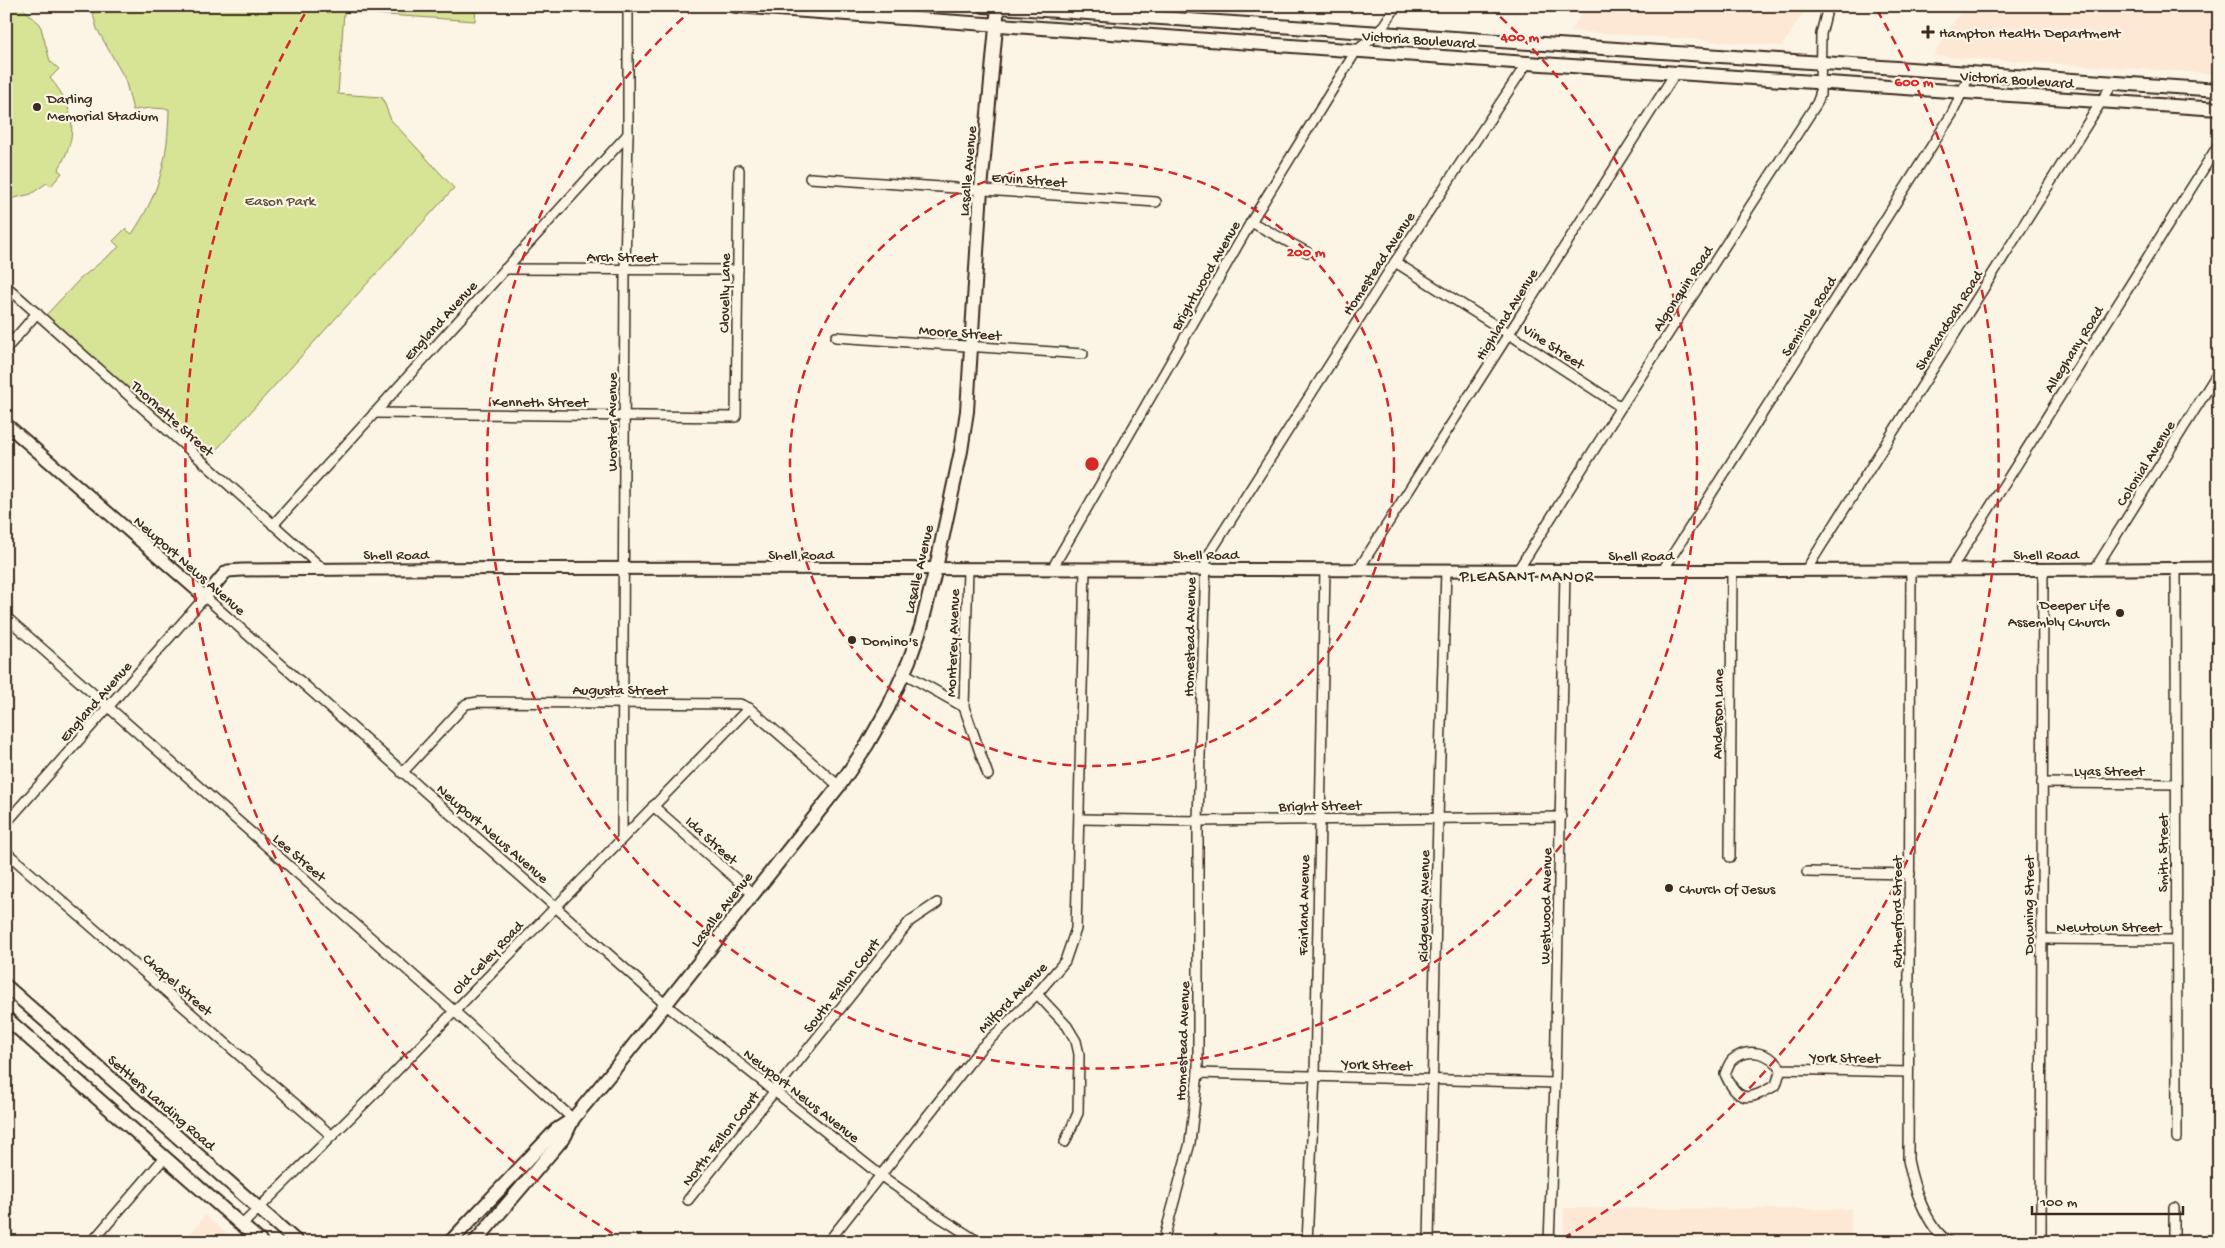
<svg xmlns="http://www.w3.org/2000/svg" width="2225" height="1248" font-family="'Gochi Hand',sans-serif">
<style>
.built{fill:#fde8d5}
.green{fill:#d7e395;stroke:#89865a}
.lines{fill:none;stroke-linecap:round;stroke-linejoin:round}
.minor-casing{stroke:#3b2a1e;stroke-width:12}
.tertiary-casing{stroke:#3b2a1e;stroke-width:15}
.secondary-casing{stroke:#3b2a1e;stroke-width:16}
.minor{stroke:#fcf5e5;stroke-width:9}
.tertiary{stroke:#fcf5e5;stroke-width:11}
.secondary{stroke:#fcf5e5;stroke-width:12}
.ring{fill:none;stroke:#d62828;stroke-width:2.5;stroke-dasharray:9 6}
.poi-dot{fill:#3b2a1e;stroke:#fcf5e5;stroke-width:2}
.labels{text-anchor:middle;stroke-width:4.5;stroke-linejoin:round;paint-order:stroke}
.poi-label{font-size:15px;fill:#3b2a1e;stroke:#fcf5e5;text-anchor:start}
.street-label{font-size:15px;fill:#3b2a1e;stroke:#fcf5e5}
.park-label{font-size:15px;fill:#5a4f36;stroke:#fcf5e5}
.neighbourhood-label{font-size:16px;letter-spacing:1px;fill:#3b2a1e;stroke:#fcf5e5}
.centre{fill:#d62828;stroke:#fcf5e5;stroke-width:2.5}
.ring-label{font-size:15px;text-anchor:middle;font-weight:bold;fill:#d62828;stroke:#fcf5e5;stroke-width:4.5;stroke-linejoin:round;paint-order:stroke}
</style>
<rect width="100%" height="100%" fill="#fcf5e5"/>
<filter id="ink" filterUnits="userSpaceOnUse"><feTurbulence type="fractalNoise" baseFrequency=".02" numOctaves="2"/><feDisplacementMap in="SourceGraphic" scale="10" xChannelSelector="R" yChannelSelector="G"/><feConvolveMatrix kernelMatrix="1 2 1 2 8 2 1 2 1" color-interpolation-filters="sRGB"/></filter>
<g filter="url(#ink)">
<g class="built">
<polygon points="1586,6 1808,6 1782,46 1571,31"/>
<polygon points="1964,6 2219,6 2219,74 1933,56"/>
<polygon points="1564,1208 1851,1209 1851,1242 1564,1242"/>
<polygon points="205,1215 236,1242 184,1242"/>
</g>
<g class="green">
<path d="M6 6H20L40 24 50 61 59 69 50 78C76 109 79 135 58 170L62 173 51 186 47 183 31 194 6 200Z"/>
<path d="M91 6H476L475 21 344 12 338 94 382 97 391 120 454 188 207 460 46 315 80 279 119 247 113 241 125 229 132 234C160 192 168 159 169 109L151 108 133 110 125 79 97 29Z"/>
</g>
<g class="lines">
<g class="minor-casing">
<g id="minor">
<polyline points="810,178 1156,202"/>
<polyline points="1251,222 1307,252"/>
<polyline points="1395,262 1509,334 1621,407"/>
<polyline points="505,269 738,270"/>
<polyline points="6,286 323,569"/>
<polyline points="836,337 1083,354"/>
<polyline points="6,349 37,313"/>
<polyline points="374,413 736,417 739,170"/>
<polyline points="273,525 628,134"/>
<polyline points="968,569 964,707 988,775"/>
<polyline points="1052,569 1251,222 1356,51 1379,33 1396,6"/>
<polyline points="1951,569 2219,144"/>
<polyline points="2095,569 2219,371"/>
<polyline points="2176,569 2177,1138"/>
<polyline points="1358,570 1676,72"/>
<polyline points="1518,570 1621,407 1817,103 1820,95 1821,34 1828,6"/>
<polyline points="1663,570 1952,114 1970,74"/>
<polyline points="1806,570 2113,83"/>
<path d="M1911 570 1908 1160C1913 1185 1926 1227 1949 1242"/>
<polyline points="6,617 454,1011 573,1119"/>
<polyline points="904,673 964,707"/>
<polyline points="402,773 466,704 478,702 740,704 749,708 839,786"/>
<polyline points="2042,783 2176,784"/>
<polyline points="653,806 753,894"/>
<polyline points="1080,819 1198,821 1561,817"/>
<polyline points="6,823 205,597 666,1005 880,1175 941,1218 979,1242"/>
<polyline points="622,838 625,269 628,134 628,6"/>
<polyline points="6,852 332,1136"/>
<polyline points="1730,857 1732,570"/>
<polyline points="1807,872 1910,874"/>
<polyline points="2042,939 2176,940"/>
<polyline points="1037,994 1067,1026 1076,1041 1079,1054 1078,1113 1065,1142"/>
<path d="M1781 1069C1771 1053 1748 1046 1732 1060 1729 1063 1727 1069 1725 1074 1739 1105 1750 1100 1776 1085L1781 1069 1908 1072"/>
<polyline points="1198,1073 1555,1083"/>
<polyline points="688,1200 910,921 937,903"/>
<polyline points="242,1225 374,1094 749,708"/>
<polyline points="92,1242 165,1157"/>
<polyline points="828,1242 981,1048 1037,994 1065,961 1076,929 1085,569"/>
<polyline points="1163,1242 1190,1143 1198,1073 1198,821 1206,559 1395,262 1527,63"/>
<polyline points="1307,1242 1315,1076 1325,569"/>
<polyline points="1429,1242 1438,818 1446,571"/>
<polyline points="1549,1242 1555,1083 1565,571"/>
<polyline points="2041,1242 2043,569"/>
<polyline points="2174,1242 2174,1208"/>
</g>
</g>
<g class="tertiary-casing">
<path id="tertiary" d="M6 424 205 597 224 574 228 571 242 570C901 564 1560 575 2219 568"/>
</g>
<g class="secondary-casing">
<g id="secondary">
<polyline points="736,6 1527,63 2219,109"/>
<polyline points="984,6 2219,90"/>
<polyline points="6,986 297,1242"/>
<polyline points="6,1018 261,1242"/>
<polyline points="450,1242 556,1130 573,1119 616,1067 839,786 867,745 888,708 909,661 921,627 936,568 961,451 967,411 981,189 998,6"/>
<polyline points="475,1242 565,1136 573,1119"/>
</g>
</g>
<use href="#minor" class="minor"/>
<use href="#tertiary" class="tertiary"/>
<use href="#secondary" class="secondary"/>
</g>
</g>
<g class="ring">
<circle cx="1092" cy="464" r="302"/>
<path d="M1489 7A605 605 0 1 1 695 7"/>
<path d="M625 1241A907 907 0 0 1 307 10M1877 10A907 907 0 0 1 1559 1241"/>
</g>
<g class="poi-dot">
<path d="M1925.5 24.5h5v5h5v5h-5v5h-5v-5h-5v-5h5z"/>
<circle cx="37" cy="107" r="5"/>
<circle cx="2120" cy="613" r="5"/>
<circle cx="852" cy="640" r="5"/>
<circle cx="1669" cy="888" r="5"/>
</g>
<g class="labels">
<g class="poi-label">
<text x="1939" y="37">Hampton Health Department</text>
<text x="47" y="103">Darling<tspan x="47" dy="17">Memorial Stadium</tspan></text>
<text x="2110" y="609" text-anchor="end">Deeper Life<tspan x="2110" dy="17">Assembly Church</tspan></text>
<text x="862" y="645">Domino's</text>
<text x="1679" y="893">Church Of Jesus</text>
</g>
<g class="street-label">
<text transform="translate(1419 39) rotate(4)" y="5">Victoria Boulevard</text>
<text transform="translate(2017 79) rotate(4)" y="5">Victoria Boulevard</text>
<text transform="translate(967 171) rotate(-85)" y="5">Lasalle Avenue</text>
<text transform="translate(1029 179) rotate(4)" y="5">Ervin Street</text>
<text x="622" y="261">Arch Street</text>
<text transform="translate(1378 263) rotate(-57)" y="5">Homestead Avenue</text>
<text transform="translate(1205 275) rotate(-60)" y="5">Brightwood Avenue</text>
<text transform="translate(1682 288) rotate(-57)" y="5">Algonquin Road</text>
<text transform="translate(724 293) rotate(-89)" y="5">Clovelly Lane</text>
<text transform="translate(1506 314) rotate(-58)" y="5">Highland Avenue</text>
<text transform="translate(1808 316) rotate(-58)" y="5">Seminole Road</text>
<text transform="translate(440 320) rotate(-48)" y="5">England Avenue</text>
<text transform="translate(1948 320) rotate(-58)" y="5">Shenandoah Road</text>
<text transform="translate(960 332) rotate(4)" y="5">Moore Street</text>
<text transform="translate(1554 346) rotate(33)" y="5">Vine Street</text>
<text transform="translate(2073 349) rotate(-58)" y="5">Alleghany Road</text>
<text x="540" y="406">Kenneth Street</text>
<text transform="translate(173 418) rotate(42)" y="5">Thornette Street</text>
<text transform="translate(611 422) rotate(-90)" y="5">Worster Avenue</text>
<text transform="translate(2145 463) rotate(-58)" y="5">Colonial Avenue</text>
<text x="396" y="559">Shell Road</text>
<text x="801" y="559">Shell Road</text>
<text x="1206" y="559">Shell Road</text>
<text x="2046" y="559">Shell Road</text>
<text x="1641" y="560">Shell Road</text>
<text transform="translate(190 565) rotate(41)" y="5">Newport News Avenue</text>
<text transform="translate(918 569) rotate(-77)" y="5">Lasalle Avenue</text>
<text transform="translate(1189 637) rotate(-89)" y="5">Homestead Avenue</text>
<text transform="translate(952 643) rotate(-88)" y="5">Monterey Avenue</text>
<text x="620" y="694">Augusta Street</text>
<text transform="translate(95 701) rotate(-49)" y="5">England Avenue</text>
<text transform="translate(1717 714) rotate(-89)" y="5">Anderson Lane</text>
<text x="2109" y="775">Lyas Street</text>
<text transform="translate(1320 805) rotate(-1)" y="5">Bright Street</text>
<text transform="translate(493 833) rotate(41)" y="5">Newport News Avenue</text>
<text transform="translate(712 840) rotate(42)" y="5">Ida Street</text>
<text transform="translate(2162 853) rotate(-90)" y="5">Smith Street</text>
<text transform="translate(300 857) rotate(41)" y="5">Lee Street</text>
<text transform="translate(1303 905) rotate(-89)" y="5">Fairland Avenue</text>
<text transform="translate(2028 905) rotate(-90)" y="5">Downing Street</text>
<text transform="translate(1423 906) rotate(-89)" y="5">Ridgeway Avenue</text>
<text transform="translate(1545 906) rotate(-89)" y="5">Westwood Avenue</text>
<text transform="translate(721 909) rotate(-52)" y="5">Lasalle Avenue</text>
<text transform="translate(1896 912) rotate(-90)" y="5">Rutherford Street</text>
<text x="2109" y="931">Newtown Street</text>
<text transform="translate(487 957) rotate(-46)" y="5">Old Celey Road</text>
<text transform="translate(178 984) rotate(41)" y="5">Chapel Street</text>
<text transform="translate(841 985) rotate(-52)" y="5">South Fallon Court</text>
<text transform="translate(1012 997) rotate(-46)" y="5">Milford Avenue</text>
<text transform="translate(1182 1041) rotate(-88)" y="5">Homestead Avenue</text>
<text transform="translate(1845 1057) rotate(1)" y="5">York Street</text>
<text transform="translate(1377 1064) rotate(2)" y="5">York Street</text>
<text transform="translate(802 1095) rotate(38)" y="5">Newport News Avenue</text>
<text transform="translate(162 1102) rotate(41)" y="5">Settlers Landing Road</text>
<text transform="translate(720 1138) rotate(-52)" y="5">North Fallon Court</text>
</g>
<g class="park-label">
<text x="280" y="205">Eason Park</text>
</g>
<g class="neighbourhood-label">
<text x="1527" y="581">PLEASANT MANOR</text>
</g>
</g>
<circle cx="1092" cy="464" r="8" class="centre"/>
<g class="ring-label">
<text x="1520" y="41">400 m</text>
<text x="1914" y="86">600 m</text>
<text x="1306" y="256">200 m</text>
</g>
<rect width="2225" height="1248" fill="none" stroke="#fcf5e5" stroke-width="25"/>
<rect x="12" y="12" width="2200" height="1223" fill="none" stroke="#3b2a1e" stroke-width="2" filter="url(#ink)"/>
<path d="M2032 1206v8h151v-8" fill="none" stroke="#3b2a1e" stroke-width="2.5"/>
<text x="2040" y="1206" font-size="15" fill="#3b2a1e" stroke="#fcf5e5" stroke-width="4" paint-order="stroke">100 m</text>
</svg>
